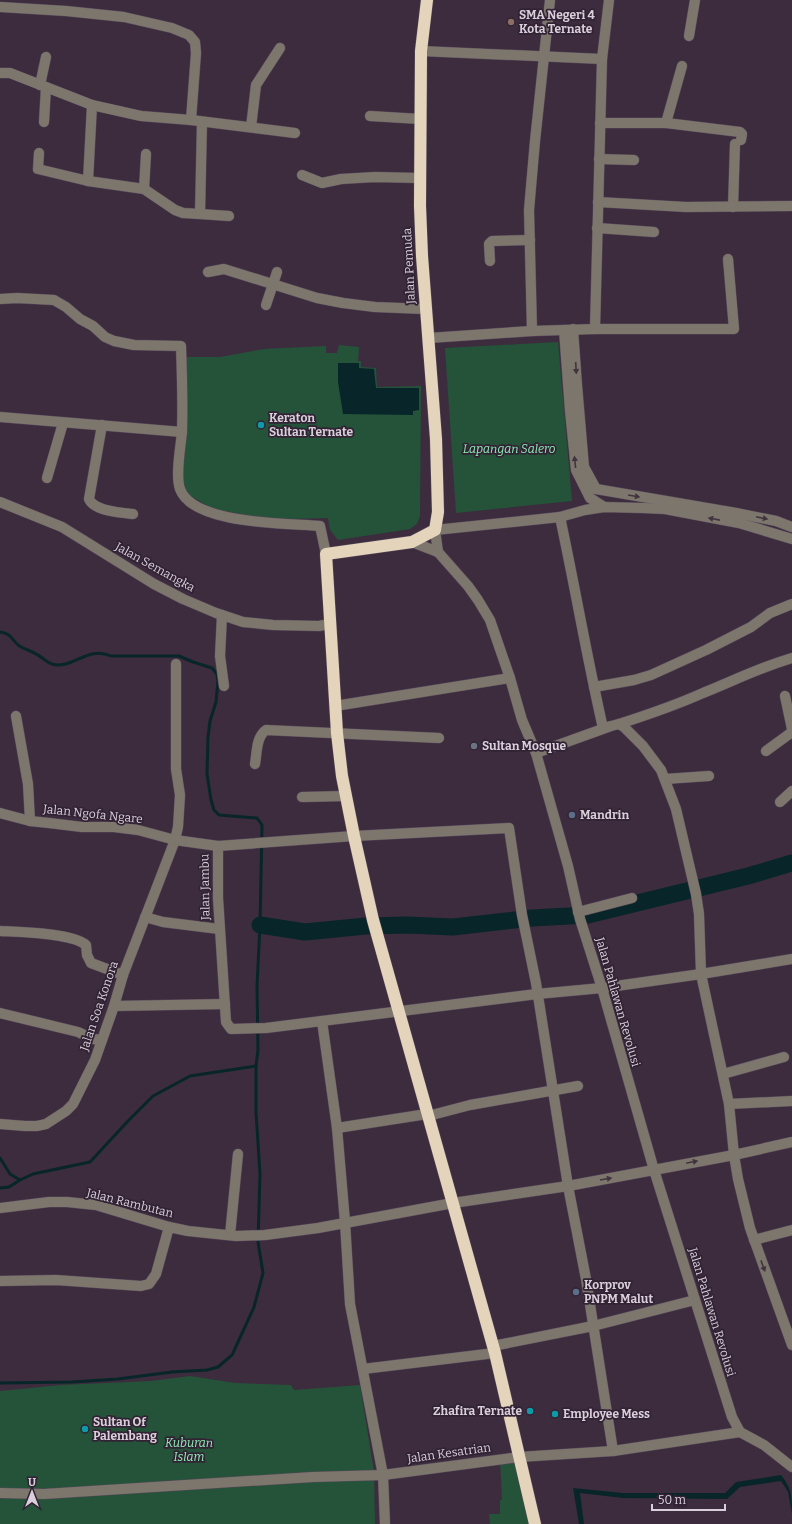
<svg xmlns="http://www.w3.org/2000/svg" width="792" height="1524" font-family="Bitter,serif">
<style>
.green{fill:#245339}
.water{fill:#082629}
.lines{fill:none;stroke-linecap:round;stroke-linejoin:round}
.stream{stroke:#082629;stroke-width:3}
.river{stroke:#082629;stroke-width:17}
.minor-casing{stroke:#58495a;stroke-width:11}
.highway-casing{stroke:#58495a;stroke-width:13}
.minor{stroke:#7d766d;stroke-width:10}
.highway{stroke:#e3d4bb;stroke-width:12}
.oneway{fill:#41343f}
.education-dot{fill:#8d6e63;stroke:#322334;stroke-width:1.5}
.culture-dot{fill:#0f9aa8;stroke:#322334;stroke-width:1.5}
.worship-dot{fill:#6b7280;stroke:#322334;stroke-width:1.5}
.service-dot{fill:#5c6f8a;stroke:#322334;stroke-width:1.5}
.labels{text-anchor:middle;stroke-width:3.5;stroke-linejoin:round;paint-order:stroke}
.poi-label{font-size:12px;font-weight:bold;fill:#d9cfda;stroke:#322334;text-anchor:start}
.street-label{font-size:12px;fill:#d9cfda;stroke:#322334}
.park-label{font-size:12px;font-style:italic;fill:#8fedb6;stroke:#322334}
</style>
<rect width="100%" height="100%" fill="#3c2c3e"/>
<g class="green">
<polygon points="558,342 572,501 456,513 445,348"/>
<polygon points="339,345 359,347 358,361 361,361 361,367 376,368 377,387 421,386 420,516 417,524 410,529 338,540 330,530 328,518 293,519 258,517 213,509 189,495 184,487 182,466 187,357 220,357 264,349 326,346 326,353 337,353"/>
<polygon points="190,1376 235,1383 291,1385 294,1390 360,1385 374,1472 375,1524 0,1524 0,1391 61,1385 151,1381"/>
<polygon points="514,1459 531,1524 490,1524 489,1514 500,1514 500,1500 502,1500 500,1460"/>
</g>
<g class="water">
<polygon points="338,363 359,363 359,368 374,369 376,388 419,388 419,410 413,411 413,415 343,414 338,382"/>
<path d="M781 1475C792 1489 792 1496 792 1514L788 1492 781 1481 740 1487 727 1499 623 1498 580 1493 584 1524H579L573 1488 623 1493H725L736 1482Z"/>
</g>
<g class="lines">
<g class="stream">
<path d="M0 632C11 634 10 637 17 644 22 649 30 650 36 654 41 656 46 662 52 664 73 670 87 645 111 656H179L193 662 212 668 217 674 218 681 216 702 210 721 208 737 207 774 211 800 214 810 219 815 257 818 262 825 260 925 257 986 258 1050 256 1066V1112L260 1174 258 1242 263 1273 254 1307 232 1355 218 1367 207 1370 172 1372 118 1379 72 1382 0 1383"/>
<polyline points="0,1158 10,1174 20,1180 33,1174 90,1162 128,1121 153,1096 190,1076 256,1066"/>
<polyline points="0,1188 9,1187 20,1180"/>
</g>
<polyline class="river" points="260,925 305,932 366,926 407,925 453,927 532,918 588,915 748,876 792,863"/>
<g class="minor-casing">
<g id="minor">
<polyline points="0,7 66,11 124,17 172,28 189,35 195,42 196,53 191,120"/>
<polyline points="689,36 695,0"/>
<polyline points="421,51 602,59"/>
<polyline points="0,73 10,73 92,105 141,116 191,120 295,133"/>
<polyline points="40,85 46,57"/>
<polyline points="92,105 88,181 144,189 175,210 183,213 200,214 202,122"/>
<polyline points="370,116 420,119"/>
<polyline points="44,122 46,87"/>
<polyline points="600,123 666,123 682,66"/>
<polyline points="666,123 740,132 742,134 741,140"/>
<polyline points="251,127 256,85 280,48"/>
<polyline points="39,153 38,169 88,181"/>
<polyline points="599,159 634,160"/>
<polyline points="302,175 322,183 341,179 375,177 420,178"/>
<polyline points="144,189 146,154"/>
<polyline points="598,202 686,207 792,206"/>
<polyline points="733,207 735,144"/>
<polyline points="200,214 229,216"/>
<polyline points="597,228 654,232"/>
<polyline points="490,261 489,244 492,241 530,240"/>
<polyline points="208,272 224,269 317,298 343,303 375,307 425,309"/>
<path d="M0 299 17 298 54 300 66 307 80 319 93 326 105 337 114 341 134 345 181 346C182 374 183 403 182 431 181 446 175 475 180 489 193 525 288 523 320 526L326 554"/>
<polyline points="266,305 277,272"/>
<polyline points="573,329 577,385 584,467 596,489"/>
<polyline points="595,329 602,59 609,0"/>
<polyline points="564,330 570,411 576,470 590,498 604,507"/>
<polyline points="532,331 529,210 535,141 550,0"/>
<polyline points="429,338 532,331 595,329 734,329 728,259"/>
<polyline points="0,417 182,432"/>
<path d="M102 425 89 499C94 511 121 513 133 514"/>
<polyline points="47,478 63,423"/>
<polyline points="596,489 736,513 776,521 792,527"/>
<polyline points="0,502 62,527 154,584 183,599 216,613 243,622 273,625 319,626 329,624"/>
<path d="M560 517C575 587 587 658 603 728"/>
<polyline points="792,539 739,523 665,509 643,508 604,507 585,510 560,517 435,530 438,552 468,586 478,600 490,620 510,678 522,720 536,753 568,866 580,919 602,988 654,1170 732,1417 740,1432 764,1445 792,1467"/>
<polyline points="412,542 438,552"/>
<polyline points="222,615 220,656 224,686"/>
<polyline points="594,687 634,680 651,675 706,650 751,627 770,613 792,604"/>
<polyline points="785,696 792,729"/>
<polyline points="335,706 510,678"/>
<polyline points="16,716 28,784 30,821"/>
<path d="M619 724C647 715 676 705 703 693 733 681 761 667 792 658"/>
<polyline points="766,751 792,732"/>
<polyline points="536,753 611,726 619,724 624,727 643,746 661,770 676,809 696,894 699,914 701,974 792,959"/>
<path d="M255 764C257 753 256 737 266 730L439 738"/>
<polyline points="665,779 709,776"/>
<polyline points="302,797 346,796"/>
<polyline points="780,802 792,791"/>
<polyline points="0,813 30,821 49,823 82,827 114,827 138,830 175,840 218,846 354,836 509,828 522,915 536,983 568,1186 586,1279 613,1451"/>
<polyline points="218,846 218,898 226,1022 231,1029 266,1028 537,994 602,988 701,974 729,1104 734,1155 792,1142"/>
<polyline points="578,912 632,898"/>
<polyline points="145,917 163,922 219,929"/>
<path d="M0 931C19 932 72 933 86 945L87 955 91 963 123 975"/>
<polyline points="114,1006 225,1004"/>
<polyline points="0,1013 78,1032 93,1039 102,1040"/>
<polyline points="322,1021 337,1128 345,1222 350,1304 383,1475 385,1524"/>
<polyline points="723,1074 784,1057"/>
<polyline points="729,1104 792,1101"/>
<polyline points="428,1116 470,1105 578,1086"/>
<polyline points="0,1124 25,1126 37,1126 46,1124 66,1111 73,1104 95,1060 114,1006 123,975 175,840 178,827 180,795 176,769 176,664"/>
<polyline points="337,1128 427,1114"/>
<polyline points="0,1208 49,1202 67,1202 96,1205 169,1227 188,1231 236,1236 265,1235 318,1228 453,1203 568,1186 734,1155 738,1179 750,1228 792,1345"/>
<polyline points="230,1235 238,1154"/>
<polyline points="754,1240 792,1230"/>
<polyline points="0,1281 56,1280 141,1286 149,1284 156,1274 169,1227"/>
<polyline points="493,1346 593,1326 695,1300"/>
<polyline points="363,1369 495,1353"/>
<polyline points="0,1493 44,1494 313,1477 383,1475 519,1457 613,1451 740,1432"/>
</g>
</g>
<g class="highway-casing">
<polyline id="highway" points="427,0 421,51 420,206 422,256 436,439 438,512 435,530 412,542 326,554 337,733 342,776 354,836 373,920 495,1353 535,1524"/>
</g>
<use href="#minor" class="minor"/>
<use href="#highway" class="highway"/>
</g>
<defs><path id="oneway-solid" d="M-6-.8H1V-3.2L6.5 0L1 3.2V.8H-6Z"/></defs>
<g class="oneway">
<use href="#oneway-solid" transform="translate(576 368) rotate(87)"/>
<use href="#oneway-solid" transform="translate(575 462) rotate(-96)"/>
<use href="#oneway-solid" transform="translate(634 496) rotate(10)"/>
<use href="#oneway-solid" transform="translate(762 518) rotate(12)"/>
<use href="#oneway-solid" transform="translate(714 519) rotate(-169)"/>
<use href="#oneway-solid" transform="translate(692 1162) rotate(-12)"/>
<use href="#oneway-solid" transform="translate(606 1179) rotate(-10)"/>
<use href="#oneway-solid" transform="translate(763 1266) rotate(70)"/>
</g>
<circle class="education-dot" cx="511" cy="22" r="4"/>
<g class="culture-dot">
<circle cx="261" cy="425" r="4"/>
<circle cx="530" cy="1411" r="4"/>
<circle cx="555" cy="1414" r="4"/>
<circle cx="85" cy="1429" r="4"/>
</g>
<circle class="worship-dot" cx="474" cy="746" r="4"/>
<g class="service-dot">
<circle cx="572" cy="815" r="4"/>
<circle cx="576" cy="1292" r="4"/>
</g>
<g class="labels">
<g class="poi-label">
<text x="519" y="19">SMA Negeri 4<tspan x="519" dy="14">Kota Ternate</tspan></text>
<text x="269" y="422">Keraton<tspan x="269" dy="14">Sultan Ternate</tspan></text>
<text x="482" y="750">Sultan Mosque</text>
<text x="580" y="819">Mandrin</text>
<text x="584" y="1289">Korprov<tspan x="584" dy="14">PNPM Malut</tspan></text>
<text x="522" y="1415" text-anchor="end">Zhafira Ternate</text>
<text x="563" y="1418">Employee Mess</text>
<text x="93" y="1426">Sultan Of<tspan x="93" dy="14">Palembang</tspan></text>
</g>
<g class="street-label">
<text transform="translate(409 266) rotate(-93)" y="4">Jalan Pemuda</text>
<text transform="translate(155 567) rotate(29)" y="4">Jalan Semangka</text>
<text transform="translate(93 814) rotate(6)" y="4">Jalan Ngofa Ngare</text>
<text transform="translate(205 887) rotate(-91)" y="4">Jalan Jambu</text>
<text transform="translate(618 1002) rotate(74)" y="4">Jalan Pahlawan Revolusi</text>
<text transform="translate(99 1006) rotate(-71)" y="4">Jalan Soa Konora</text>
<text transform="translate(130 1203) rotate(14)" y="4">Jalan Rambutan</text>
<text transform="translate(712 1312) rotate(73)" y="4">Jalan Pahlawan Revolusi</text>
<text transform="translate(449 1453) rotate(-8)" y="4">Jalan Kesatrian</text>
</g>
<g class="park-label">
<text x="509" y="453">Lapangan Salero</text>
<text x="189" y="1447">Kuburan<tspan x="189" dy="14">Islam</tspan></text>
</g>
</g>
<g transform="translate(32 1492)" stroke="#322334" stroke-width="3" paint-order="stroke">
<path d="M0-3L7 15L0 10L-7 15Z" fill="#d9cfda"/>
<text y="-6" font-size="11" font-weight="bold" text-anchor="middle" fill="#d9cfda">U</text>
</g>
<path d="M652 1504v6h73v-6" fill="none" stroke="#d9cfda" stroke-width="2"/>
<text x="658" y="1504" font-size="12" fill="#d9cfda" stroke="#322334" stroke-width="3" paint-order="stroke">50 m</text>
</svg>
